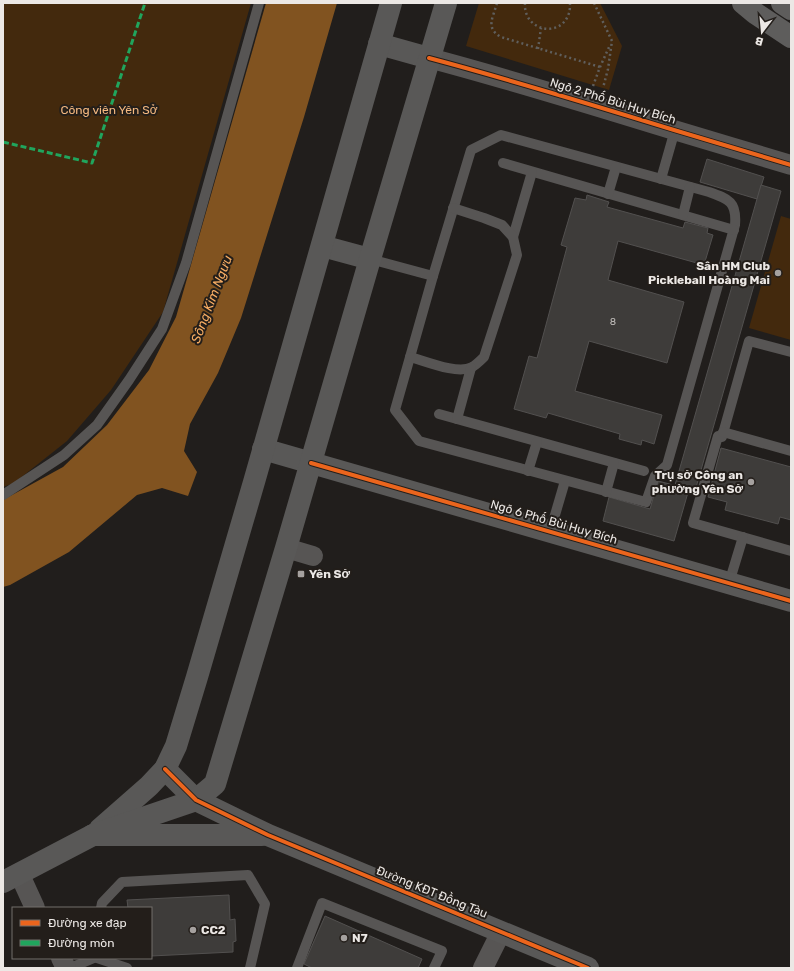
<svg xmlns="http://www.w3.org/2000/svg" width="794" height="971" font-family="Rubik,sans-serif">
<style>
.green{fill:#43290d}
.water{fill:#815320}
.building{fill:#3e3c3a;stroke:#52504f}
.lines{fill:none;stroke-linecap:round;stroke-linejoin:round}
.path{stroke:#605f5d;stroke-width:2.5;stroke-dasharray:2 3;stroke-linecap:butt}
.lane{stroke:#575554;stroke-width:10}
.street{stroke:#575554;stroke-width:20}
.secondary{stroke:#595857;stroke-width:22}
.highway{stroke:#5e5d5c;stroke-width:22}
.quiet{stroke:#20a55d;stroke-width:3;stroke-dasharray:6 3;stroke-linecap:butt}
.cycleway-casing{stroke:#231e1a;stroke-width:6}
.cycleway{stroke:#eb651d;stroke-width:4}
.poi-dot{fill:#a5a19f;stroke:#231e1a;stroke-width:1.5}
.labels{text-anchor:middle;stroke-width:4;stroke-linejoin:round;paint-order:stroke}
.number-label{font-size:10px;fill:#c0bdba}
.street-label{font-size:12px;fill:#ece8e5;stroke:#231e1a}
.park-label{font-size:12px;fill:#f5b980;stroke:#231e1a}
.poi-label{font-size:12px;font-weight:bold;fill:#ece8e5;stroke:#231e1a;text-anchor:start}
.water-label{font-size:13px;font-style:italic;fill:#f9ae64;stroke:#231e1a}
</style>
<rect width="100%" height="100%" fill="#211e1c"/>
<g class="green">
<polygon points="3,3 251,3 163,312 111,390 67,441 14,483 3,487"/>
<polygon points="479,3 600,3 622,46 609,90 466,46"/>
<polygon points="781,216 791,219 791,340 749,328"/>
</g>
<polygon class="water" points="266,3 337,3 304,117 241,318 218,373 190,424 184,451 197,472 188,496 162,488 137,495 69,552 10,585 3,587 3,500 63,467 107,425 149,370 176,317"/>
<g class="building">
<polygon points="707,159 764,177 757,199 700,182"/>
<polygon points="761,185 781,191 695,491 675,485"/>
<polygon points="587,195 609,202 607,207 683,228 685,222 708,228 707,233 713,235 704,265 618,241 608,280 684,302 667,363 589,341 575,391 662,415 654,444 642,440 641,445 619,439 620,434 548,413 546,418 514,409 529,356 537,358 567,247 561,245 575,198 586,200"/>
<polygon points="721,448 791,467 791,520 780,517 778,524 725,510 727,502 708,497"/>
<polygon points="658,481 689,489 674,541 603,521 609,497 650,509"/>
<polygon points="229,895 230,920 235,919 236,941 233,942 233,952 151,956 151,908 128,908 127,900"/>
<polygon points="325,916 422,959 418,968 312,968 304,964"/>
</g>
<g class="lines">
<g class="path">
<path d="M497 3C493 18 485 28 501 37L600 67"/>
<path d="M525 3C523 31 561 39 569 13 570 10 570 6 570 3"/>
<polyline points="594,3 612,41 608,69 603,88"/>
<polyline points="538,49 541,28"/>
<polyline points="593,86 600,67 610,45"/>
</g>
<g class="lane">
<path d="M501 135 709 192C729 199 737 202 735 225L667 465 655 476 646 502 419 441 395 410 433 276 471 150Z"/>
<polyline points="503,163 734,230"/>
<polyline points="661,179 675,130"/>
<polyline points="608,194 616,167"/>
<polyline points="683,215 690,187"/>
<polyline points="513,237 532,172"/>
<polyline points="370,259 433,276"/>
<polyline points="791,352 749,341 722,437 718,436 693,523 791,551"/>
<path d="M410 357C425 361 458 375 472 367 476 365 481 360 484 357L517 255 513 237 502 225 484 218 453 208"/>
<polyline points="439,414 644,471"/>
<polyline points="457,419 471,368"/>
<polyline points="723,432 791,451"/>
<polyline points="528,471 537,442"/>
<polyline points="606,492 614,463"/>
<polyline points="3,495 64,455 97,425 129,380 162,329 186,263 259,3"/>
<polyline points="550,532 565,481"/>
<polyline points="729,583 743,537"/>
<polyline points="101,908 102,903 122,882 248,875 265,904 250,968"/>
<polyline points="97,958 127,968"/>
<polyline points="70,968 94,958"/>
<polyline points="297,968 322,903 442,951 434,968"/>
</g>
<g class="street">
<path d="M429 58C512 80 593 105 674 130 713 142 752 153 791 165"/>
<polyline points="286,548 313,556"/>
<polyline points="19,873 35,908"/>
<polyline points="61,958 66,968"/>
<polyline points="483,968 501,932"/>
</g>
<g class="secondary">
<polyline points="379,44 429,58"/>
<polyline points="322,246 370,259"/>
<polyline points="263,449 791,601"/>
<polyline points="165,769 196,800 268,835 588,968"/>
<polyline points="100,829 149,786 165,769 176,746 197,677 254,482 391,3"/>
<polyline points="93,835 196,800 215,784 286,548 370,259 446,3"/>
<polyline points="3,882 93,835 262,835"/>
</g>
<g class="highway">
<polyline points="743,3 755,13 791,37"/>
<polyline points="782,3 791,9"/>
</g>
<polyline class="quiet" points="3,142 92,163 145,3"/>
<g class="cycleway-casing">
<g id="cycleway">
<path d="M429 58C512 80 593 105 674 130 713 142 752 153 791 165"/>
<polyline points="311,463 791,601"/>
<polyline points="165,769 196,800 268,835 588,968"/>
</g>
</g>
<use href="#cycleway" class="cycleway"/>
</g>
<g class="poi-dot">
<circle cx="778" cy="273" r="4"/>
<circle cx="751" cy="482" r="4"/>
<rect x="297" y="570" width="8" height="8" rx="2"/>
<circle cx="193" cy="930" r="4"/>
<circle cx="344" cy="938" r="4"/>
</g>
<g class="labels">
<g class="number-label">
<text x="613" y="325">8</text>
</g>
<g class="street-label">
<text transform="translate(613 101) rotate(17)" y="4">Ngõ 2 Phố Bùi Huy Bích</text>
<text transform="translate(554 522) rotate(16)" y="4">Ngõ 6 Phố Bùi Huy Bích</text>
<text transform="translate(432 892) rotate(22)" y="4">Đường KĐT Đồng Tàu</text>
</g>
<g class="park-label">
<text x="109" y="114">Công viên Yên Sở</text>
</g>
<g class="poi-label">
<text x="770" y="270" text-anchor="end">Sân HM Club<tspan x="770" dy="14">Pickleball Hoàng Mai</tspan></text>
<text x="743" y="479" text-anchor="end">Trụ sở Công an<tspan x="743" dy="14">phường Yên Sở</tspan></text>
<text x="309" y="578">Yên Sở</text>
<text x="201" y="934">CC2</text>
<text x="352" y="942">N7</text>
</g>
<g class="water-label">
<text transform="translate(211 299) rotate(-69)" y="5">Sông Kim Ngưu</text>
</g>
</g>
<rect width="794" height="971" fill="none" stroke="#ece8e5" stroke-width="8"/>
<rect x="12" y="907" width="140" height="52" fill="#231e1a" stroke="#736f6b"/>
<rect x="20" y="920" width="20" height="6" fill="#eb651d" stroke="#736f6b"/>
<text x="48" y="927" font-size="12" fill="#ece8e5">Đường xe đạp</text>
<rect x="20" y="940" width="20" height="6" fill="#20a55d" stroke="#736f6b"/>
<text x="48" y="947" font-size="12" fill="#ece8e5">Đường mòn</text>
<g transform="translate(762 32) rotate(196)" stroke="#231e1a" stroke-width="3" paint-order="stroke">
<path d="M0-3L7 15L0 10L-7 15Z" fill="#ece8e5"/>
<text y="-6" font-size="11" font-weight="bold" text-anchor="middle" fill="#ece8e5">B</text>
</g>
</svg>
